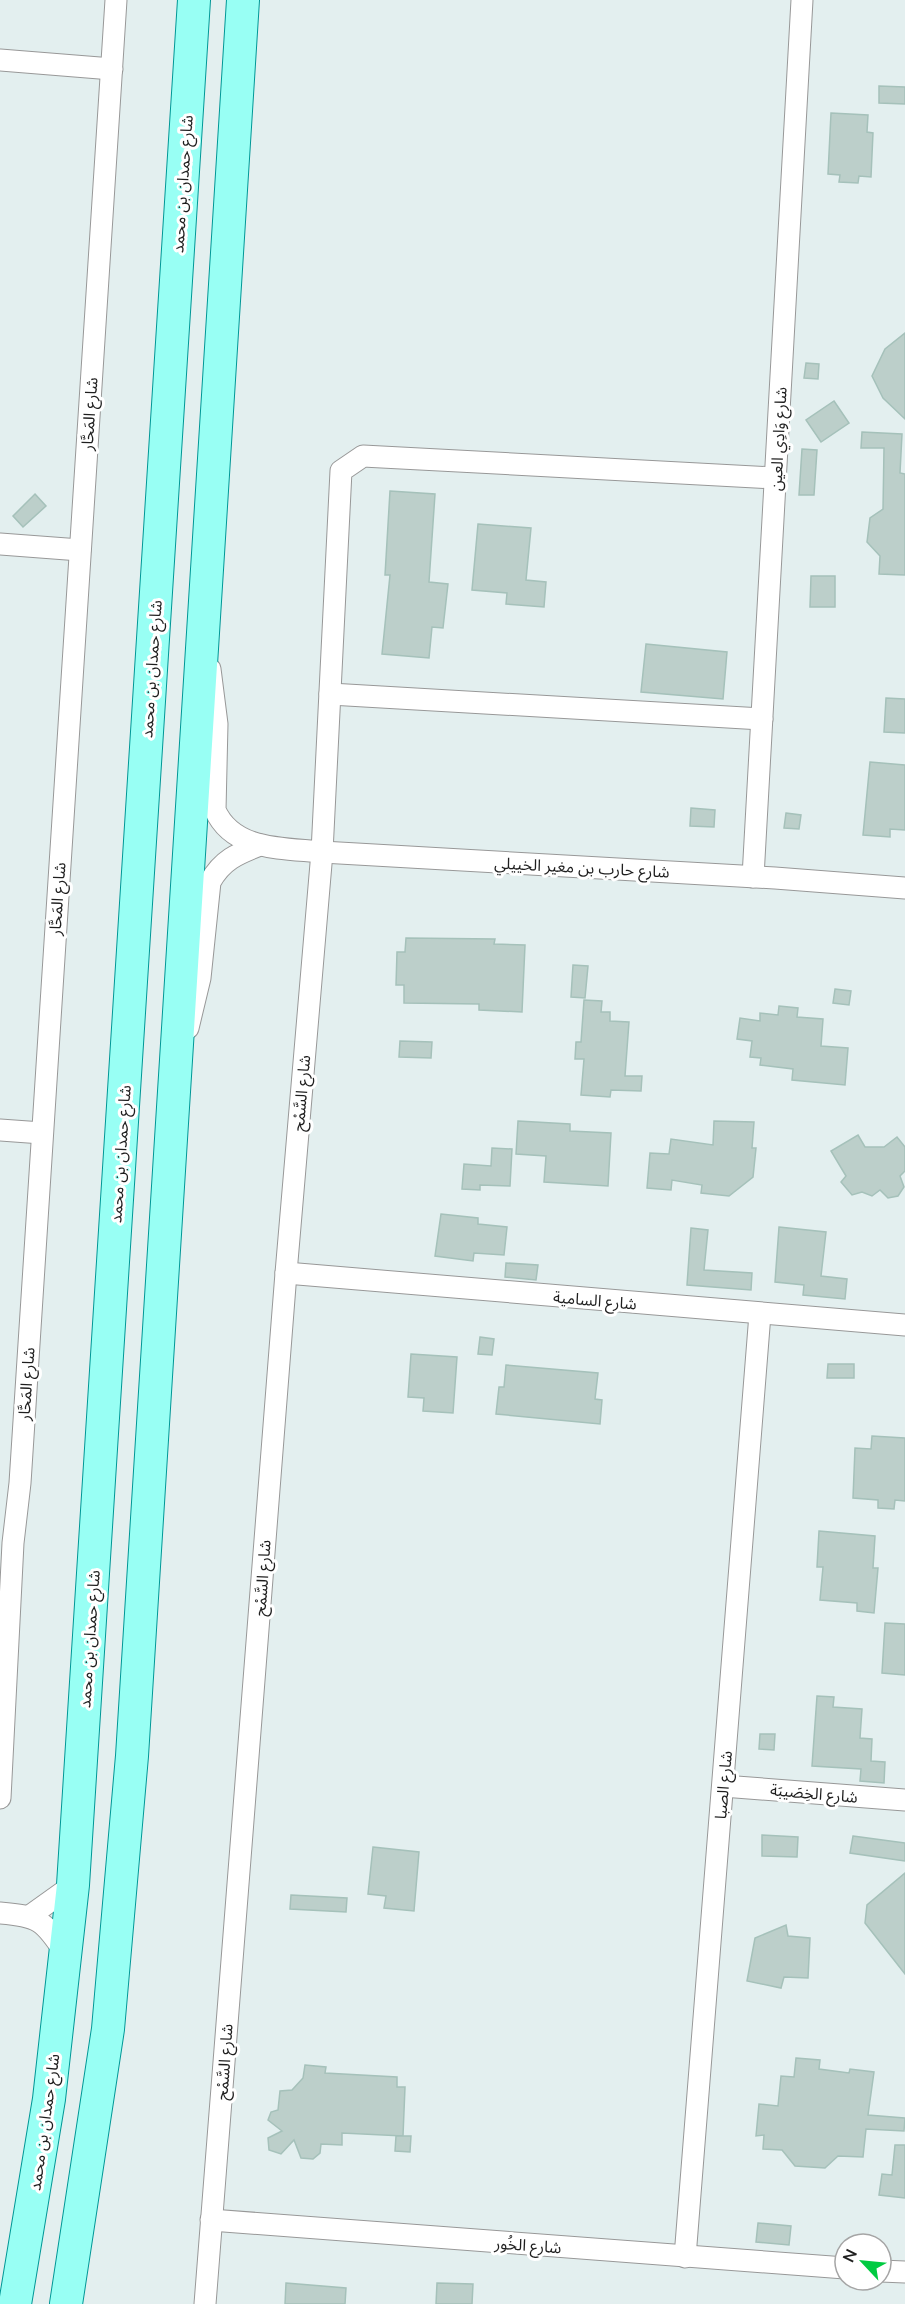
<svg xmlns="http://www.w3.org/2000/svg" width="905" height="2304" font-family="Mulish,'Noto Sans Arabic',sans-serif">
<style>
.building{fill:#bccfca;stroke:#a5c1ba;stroke-width:1.5}
.lines{fill:none;stroke-linecap:round;stroke-linejoin:round}
.minor-casing{stroke:#989898;stroke-width:23}
.primary-casing{stroke:#009796;stroke-width:34}
.minor{stroke:#fff;stroke-width:21}
.primary{stroke:#98fff4;stroke-width:32}
.labels{text-anchor:middle;stroke-width:6;stroke-linejoin:round;paint-order:stroke}
.street-label{font-size:16px;fill:#1e1e1e;stroke:#fff}
</style>
<rect width="100%" height="100%" fill="#e3efef"/>
<g class="building">
<polygon points="879,86 905,87 905,104 879,103"/>
<polygon points="831,113 868,115 867,132 873,133 871,177 859,176 858,183 839,182 840,175 828,174"/>
<polygon points="905,333 905,419 883,398 872,376 885,349"/>
<polygon points="806,363 819,364 818,379 804,378"/>
<polygon points="834,401 849,423 821,442 806,420"/>
<polygon points="862,432 902,434 900,473 905,474 905,575 879,574 880,556 867,542 870,518 883,509 884,448 861,448"/>
<polygon points="802,449 817,450 814,495 799,495"/>
<polygon points="390,491 435,494 429,582 448,584 443,628 432,627 429,658 382,654 390,575 385,575"/>
<polygon points="35,494 46,506 23,527 13,516"/>
<polygon points="478,524 531,528 526,580 546,582 544,607 506,604 507,593 472,590"/>
<polygon points="811,576 835,576 835,607 810,607"/>
<polygon points="646,644 727,652 723,699 641,692"/>
<polygon points="886,698 905,699 905,733 884,732"/>
<polygon points="870,762 905,765 905,830 890,829 890,837 863,835"/>
<polygon points="691,808 715,810 714,827 690,826"/>
<polygon points="786,813 801,815 799,829 784,828"/>
<polygon points="406,938 495,939 494,944 525,945 522,1012 479,1010 479,1004 404,1003 404,985 396,985 397,952 405,952"/>
<polygon points="573,965 588,966 585,998 571,997"/>
<polygon points="835,989 851,991 849,1005 833,1003"/>
<polygon points="584,1000 602,1001 601,1012 610,1012 610,1021 629,1022 625,1076 642,1076 641,1091 611,1090 610,1097 581,1095 584,1059 575,1059 576,1042 581,1042"/>
<polygon points="779,1006 798,1008 797,1017 823,1019 821,1046 848,1048 845,1085 792,1080 793,1069 760,1065 761,1058 750,1057 752,1041 737,1039 740,1018 760,1021 760,1013 778,1015"/>
<polygon points="400,1041 432,1042 431,1058 399,1057"/>
<polygon points="518,1121 570,1124 570,1131 611,1133 608,1186 544,1182 546,1156 516,1154"/>
<polygon points="714,1121 754,1122 752,1148 756,1148 753,1177 729,1196 701,1193 702,1185 672,1180 671,1190 647,1188 650,1153 669,1154 671,1139 713,1145"/>
<polygon points="858,1135 865,1147 884,1147 897,1137 905,1147 905,1171 900,1176 904,1187 898,1196 888,1198 880,1190 872,1196 862,1192 852,1195 841,1182 846,1176 831,1151"/>
<polygon points="492,1148 512,1149 510,1186 480,1185 480,1190 462,1189 464,1164 491,1166"/>
<polygon points="441,1214 478,1218 478,1224 507,1227 504,1255 474,1253 473,1261 435,1256"/>
<polygon points="779,1227 826,1232 821,1276 847,1279 845,1299 803,1295 804,1285 775,1282"/>
<polygon points="691,1228 708,1230 704,1270 752,1273 751,1290 687,1285"/>
<polygon points="506,1263 538,1265 536,1280 505,1277"/>
<polygon points="480,1337 494,1339 492,1355 478,1354"/>
<polygon points="411,1354 457,1357 453,1413 423,1411 424,1398 408,1397"/>
<polygon points="828,1364 854,1364 854,1378 827,1378"/>
<polygon points="506,1365 598,1373 595,1399 602,1400 600,1424 496,1414 499,1387 504,1387"/>
<polygon points="872,1436 905,1438 905,1501 895,1500 894,1509 878,1508 878,1500 853,1498 855,1448 871,1449"/>
<polygon points="819,1531 875,1536 873,1568 878,1568 874,1613 857,1611 857,1603 820,1600 823,1567 817,1567"/>
<polygon points="885,1623 905,1624 905,1675 882,1673"/>
<polygon points="817,1696 834,1697 833,1707 862,1709 860,1738 872,1739 871,1761 885,1762 884,1783 860,1781 861,1769 812,1766"/>
<polygon points="760,1734 775,1734 774,1750 759,1749"/>
<polygon points="762,1835 798,1837 797,1857 762,1856"/>
<polygon points="853,1836 905,1843 905,1861 850,1853"/>
<polygon points="373,1847 419,1852 414,1911 384,1908 386,1896 368,1894"/>
<polygon points="905,1873 905,1974 865,1923 867,1905"/>
<polygon points="291,1895 347,1898 346,1912 290,1909"/>
<polygon points="786,1925 788,1936 810,1938 808,1978 784,1977 781,1988 747,1981 755,1938"/>
<polygon points="796,2058 820,2060 819,2069 849,2073 850,2069 874,2072 868,2115 905,2118 904,2131 866,2129 863,2157 838,2156 825,2168 795,2166 782,2150 763,2149 764,2135 756,2136 759,2104 778,2106 781,2076 794,2077"/>
<polygon points="305,2065 326,2067 325,2073 397,2077 397,2087 405,2087 403,2136 342,2133 342,2145 321,2144 320,2153 313,2159 301,2158 294,2140 281,2154 269,2150 268,2138 282,2131 268,2120 271,2112 278,2110 280,2091 292,2090 303,2078"/>
<polygon points="396,2136 411,2136 410,2152 395,2151"/>
<polygon points="895,2145 905,2145 905,2198 879,2195 882,2174 892,2175"/>
<polygon points="758,2223 791,2226 789,2245 756,2242"/>
<polygon points="286,2283 346,2288 345,2304 285,2304"/>
<polygon points="437,2283 473,2284 472,2304 436,2304"/>
</g>
<g class="lines">
<g class="minor-casing">
<g id="minor">
<polyline points="0,60 112,69"/>
<polyline points="0,544 80,550"/>
<path d="M210 669 217 724 215 810C233 851 283 848 322 852L775 878 905 888"/>
<polyline points="330,694 762,719"/>
<polyline points="753,877 802,0"/>
<path d="M188 1028 200 978 210 882C222 860 237 854 260 845"/>
<polyline points="0,1130 42,1133"/>
<polyline points="286,1273 905,1325"/>
<polyline points="723,1786 905,1800"/>
<polyline points="0,1798 13,1543 20,1483 116,0"/>
<path d="M0 1913C38 1916 44 1920 65 1953"/>
<polyline points="31,1915 73,1885"/>
<polyline points="211,2220 845,2268"/>
<polyline points="685,2257 760,1314"/>
<polyline points="881,2271 905,2272"/>
<polyline points="205,2304 286,1273 322,852 341,471 363,456 775,478"/>
</g>
</g>
<g class="primary-casing">
<g id="primary">
<polyline points="15,2304 49,2099 73,1885 194,0"/>
<polyline points="66,2304 108,2029 132,1756 243,0"/>
</g>
</g>
<use href="#minor" class="minor"/>
<use href="#primary" class="primary"/>
</g>
<g class="labels">
<g class="street-label">
<text transform="translate(182 184) rotate(-86)" y="6">شارع حمدان بن محمد</text>
<text transform="translate(89 414) rotate(-86)" y="6">شارع المَحَّار</text>
<text transform="translate(778 439) rotate(-87)" y="6">شارع وَادِي العين</text>
<text transform="translate(151 669) rotate(-86)" y="6">شارع حمدان بن محمد</text>
<text transform="translate(582 867) rotate(3)" y="6">شارع حارب بن مغير الخييلي</text>
<text transform="translate(57 899) rotate(-86)" y="6">شارع المَحَّار</text>
<text transform="translate(301 1093) rotate(-85)" y="6">شارع السَّمْح</text>
<text transform="translate(120 1154) rotate(-86)" y="6">شارع حمدان بن محمد</text>
<text transform="translate(595 1300) rotate(5)" y="6">شارع السامية</text>
<text transform="translate(26 1384) rotate(-86)" y="6">شارع المَحَّار</text>
<text transform="translate(262 1578) rotate(-86)" y="6">شارع السَّمْح</text>
<text transform="translate(89 1639) rotate(-86)" y="6">شارع حمدان بن محمد</text>
<text transform="translate(723 1785) rotate(-85)" y="6">شارع الصبا</text>
<text transform="translate(814 1793) rotate(5)" y="6">شارع الخِصَيبَة</text>
<text transform="translate(224 2062) rotate(-86)" y="6">شارع السَّمْح</text>
<text transform="translate(44 2122) rotate(-82)" y="6">شارع حمدان بن محمد</text>
<text transform="translate(528 2245) rotate(4)" y="6">شارع الخُور</text>
</g>
</g>
<g transform="translate(863 2262) rotate(296)"><circle r="28" fill="#ffffff" stroke="#a5a5a5" stroke-width="1.5"/>
<path d="M0-4.5L10 22L0 15L-10 22Z" fill="#00cb41"/>
<text y="-9" font-size="16" font-weight="bold" text-anchor="middle" fill="#1e1e1e">N</text>
</g>
</svg>
